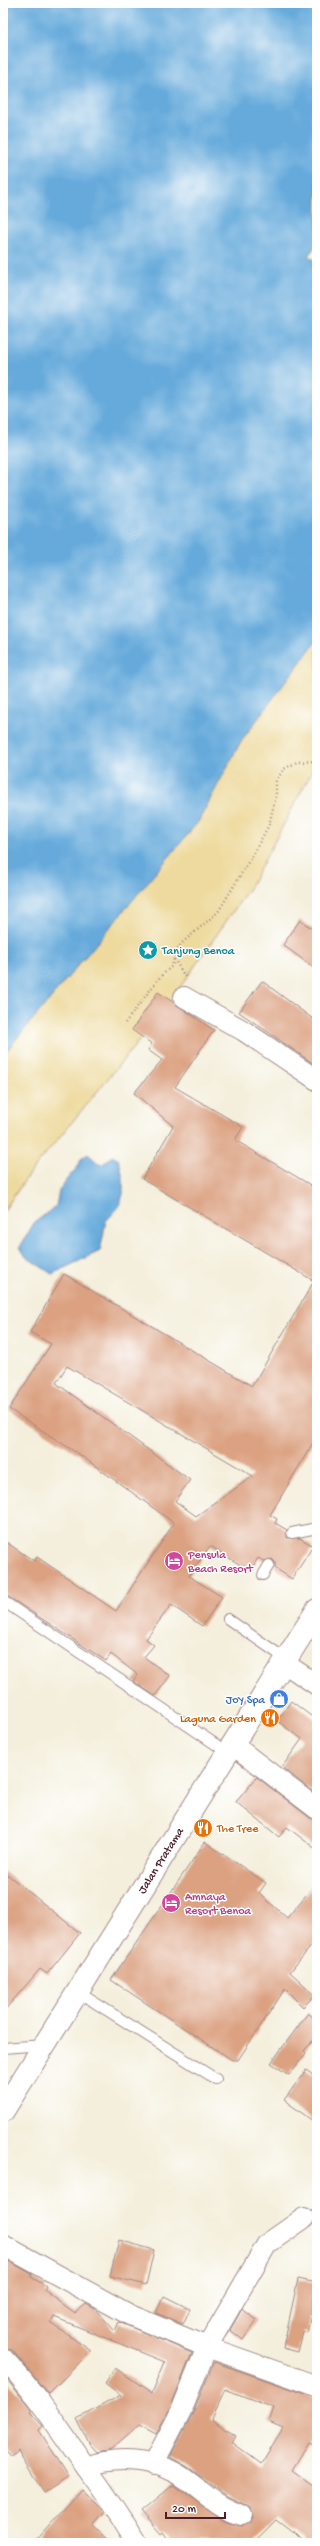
<svg xmlns="http://www.w3.org/2000/svg" width="320" height="2546" font-family="'Gochi Hand',sans-serif">
<style>
.sand{fill:#eeda9e;stroke:#9c7c64}
.water{fill:#66aadb;stroke:#586483}
.building{fill:#dba181;fill-rule:evenodd}
.lines{fill:none;stroke-linecap:round;stroke-linejoin:round}
.service-casing{stroke:#9f8784;stroke-width:12}
.minor-casing{stroke:#9f8784;stroke-width:22}
.tertiary-casing{stroke:#9f8784;stroke-width:24}
.path{stroke:#9f8784;stroke-width:2.5;stroke-dasharray:1 3;stroke-linecap:butt}
.service{stroke:#fff;stroke-width:10}
.minor{stroke:#fff;stroke-width:20}
.tertiary{stroke:#fff;stroke-width:22}
.labels{text-anchor:middle;stroke-width:3;stroke-linejoin:round;paint-order:stroke}
.culture-label{font-size:12px;fill:#0d838f;stroke:#fff;text-anchor:start}
.hotel-label{font-size:12px;fill:#b23c85;stroke:#fff;text-anchor:start}
.shop-label{font-size:12px;fill:#366cbe;stroke:#fff;text-anchor:end}
.food-label{font-size:12px;fill:#c56008;stroke:#fff;text-anchor:end}
.street-label{font-size:12px;fill:#4a1f2b;stroke:#fff}
</style>
<rect width="100%" height="100%" fill="#fff"/>
<filter id="ink" filterUnits="userSpaceOnUse"><feTurbulence type="fractalNoise" baseFrequency=".025" numOctaves="2"/><feDisplacementMap in="SourceGraphic" scale="8" xChannelSelector="R" yChannelSelector="G"/><feConvolveMatrix kernelMatrix="1 2 1 2 8 2 1 2 1" color-interpolation-filters="sRGB"/></filter>
<filter id="wash" filterUnits="userSpaceOnUse"><feTurbulence type="fractalNoise" baseFrequency=".012" numOctaves="4" result="noise"/><feDisplacementMap in="SourceGraphic" scale="16" xChannelSelector="R" yChannelSelector="G"/><feGaussianBlur stdDeviation="0.9" result="paint"/><feColorMatrix in="noise" values="0 0 0 0 0 0 0 0 0 0 0 0 0 0 0 0 0 1.4 0 .05"/><feComposite in="paint" operator="in"/></filter>
<g filter="url(#wash)">
<rect width="100%" height="100%" fill="#f4efdc"/>
<polygon class="sand" points="317,640 317,762 250,887 162,1013 29,1174 3,1212 3,1055 198,822 241,741"/>
<g class="water">
<polygon points="3,3 317,3 317,244 308,256 317,261 317,640 241,741 198,822 3,1055"/>
<polygon points="88,1154 99,1164 103,1164 112,1156 119,1160 123,1178 123,1194 119,1207 106,1221 100,1251 52,1274 26,1257 20,1247 34,1223 56,1206 59,1191 67,1179 76,1169 82,1158"/>
</g>
<g id="blocks">
<g class="building">
<polygon points="300,920 317,932 317,970 283,945"/>
<polygon points="262,981 317,1022 317,1066 239,1012"/>
<path d="M158 992 214 1030 175 1087 243 1127 235 1140 317 1189V1436L270 1515 277 1519 275 1523 287 1530V1538H300L313 1546 292 1579 275 1568V1562L272 1559 264 1561 258 1558 250 1571 210 1546 189 1576 222 1597 202 1626 171 1605 146 1639 154 1645 144 1657 170 1676 155 1696 133 1681 138 1675 111 1654 106 1661 3 1593V1540L34 1561 37 1557 116 1611 174 1523 83 1457 9 1409 51 1344 30 1332 64 1274 252 1386 314 1281 142 1179 173 1126 134 1093 162 1060 148 1050 152 1044 132 1030ZM67 1366 253 1476 196 1516 175 1501 190 1480 56 1383Z"/>
<polygon points="291,1701 315,1719 317,1717 317,1795 282,1767 302,1739 277,1721"/>
<polygon points="257,1777 310,1818 317,1820 317,1850 287,1827 279,1837 236,1802"/>
<polygon points="205,1842 266,1883 259,1893 287,1918 317,1882 317,1939 290,1972 315,1995 303,2007 285,1989 238,2060 232,2060 111,1980"/>
<polygon points="3,1871 80,1933 47,1974 40,1969 3,2012"/>
<polygon points="308,2013 317,2021 317,2036 304,2051 306,2053 289,2075 271,2063"/>
<polygon points="306,2070 317,2078 317,2124 284,2100"/>
<polygon points="119,2240 154,2250 146,2285 110,2276"/>
<polygon points="3,2258 32,2274 31,2277 46,2286 44,2290 75,2313 86,2304 95,2309 115,2331 119,2322 192,2353 171,2406 156,2434 139,2425 111,2449 97,2452 89,2443 77,2419 121,2395 105,2383 115,2368 152,2393 165,2362 54,2317 51,2323 91,2351 48,2394 12,2350 3,2347"/>
<polygon points="298,2279 317,2283 317,2285 307,2333 303,2332 298,2352 283,2348"/>
<polygon points="164,2296 190,2309 183,2324 156,2313"/>
<polygon points="242,2309 257,2320 243,2340 230,2330"/>
<path d="M214 2362 317 2398V2446L309 2442 292 2470 317 2488V2543H305L294 2532 293 2533 276 2520 253 2543H172L164 2532 162 2534 142 2511 173 2485 224 2521 242 2526 252 2519 250 2507 227 2496 188 2467 170 2457 192 2415ZM225 2389 274 2408 269 2422 283 2428 261 2464 232 2442 236 2436 211 2419Z"/>
<polygon points="3,2375 32,2410 30,2412 43,2426 39,2430 69,2477 44,2493 18,2451 12,2457 3,2448"/>
<polygon points="81,2489 104,2512 93,2525 112,2543 33,2543"/>
</g>
</g>
</g>
<g filter="url(#ink)">
<use href="#blocks" fill-opacity="0" stroke="#9f8784" stroke-width="1"/>
<g class="lines">
<g class="service-casing">
<g id="service">
<polyline points="292,1533 317,1528"/>
<polyline points="263,1575 269,1565"/>
<polyline points="6,1603 227,1752"/>
<polyline points="228,1619 286,1659"/>
<polyline points="78,1992 216,2079"/>
<polyline points="3,2048 43,2045"/>
</g>
</g>
<g class="minor-casing">
<g id="minor">
<polyline points="184,997 244,1031 317,1080"/>
<polyline points="284,1663 317,1685"/>
<polyline points="232,1744 317,1809"/>
<polyline points="3,2245 130,2315 207,2347 317,2386"/>
<path d="M3 2358C35 2392 59 2429 86 2467 104 2492 121 2517 137 2543"/>
<polyline points="153,2465 181,2411 207,2347 267,2244 304,2218"/>
<path d="M86 2467C115 2456 148 2458 176 2473 191 2482 204 2495 218 2504 225 2509 233 2512 241 2515"/>
</g>
</g>
<g class="tertiary-casing">
<g id="tertiary">
<path id="s1" d="M3 2111 317 1610"/>
</g>
</g>
<g class="path">
<polyline points="174,959 186,978"/>
<polyline points="125,1023 160,977 172,966 176,951 182,943 218,912 252,856 269,825 276,796 276,781 284,769 297,762 317,761"/>
</g>
<use href="#service" class="service"/>
<use href="#minor" class="minor"/>
<use href="#tertiary" class="tertiary"/>
</g>
</g>
<defs>
<g id="sight-disc" transform="scale(1)"><circle r="9.5" fill="#0f9aa8" stroke="#fff"/><path d="M0-6L1.8-2.2L6-1.7L2.9 1.2L3.7 5.4L0 3.3L-3.7 5.4L-2.9 1.2L-6-1.7L-1.8-2.2Z" fill="#fff"/></g>
<g id="hotel-disc" transform="scale(1)"><circle r="9.5" fill="#d1479c" stroke="#fff"/><path d="M-6-4.5h1.5V1H6V5H4.5V3h-9V5H-6ZM-4 0a1.8 1.8 0 1 1 3.6 0ZM.5 0V-2.5h3Q6-2.5 6 0Z" fill="#fff"/></g>
<g id="shop-disc" transform="scale(1)"><circle r="9.5" fill="#3f7fe0" stroke="#fff"/><path d="M-5-2.5h2.3a2.7 3.5 0 0 1 5.4 0H5L5.5 6h-11ZM-1.5-2.5h3a1.5 2.3 0 0 0-3 0Z" fill="#fff"/></g>
<g id="restaurant-disc" transform="scale(1)"><circle r="9.5" fill="#e8710a" stroke="#fff"/><path d="M-5-6h1v4h1v-4h1v4h1v-4h1v5L-1.5 .5V6h-2V.5L-5-1ZM5-6V6H3V1.5H1.5Q1.5-4 5-6Z" fill="#fff"/></g>
</defs>
<g fill-rule="evenodd">
<use href="#sight-disc" x="148" y="950"/>
<use href="#hotel-disc" x="174" y="1561"/>
<use href="#shop-disc" x="279" y="1699"/>
<use href="#restaurant-disc" x="270" y="1718"/>
<use href="#restaurant-disc" x="203" y="1828"/>
<use href="#hotel-disc" x="171" y="1903"/>
</g>
<g class="labels">
<g class="culture-label">
<text x="162" y="954">Tanjung Benoa</text>
</g>
<g class="hotel-label">
<text x="188" y="1558">Pensula<tspan x="188" dy="14">Beach Resort</tspan></text>
<text x="185" y="1900">Amnaya<tspan x="185" dy="14">Resort Benoa</tspan></text>
</g>
<g class="shop-label">
<text x="265" y="1703">JoY Spa</text>
</g>
<g class="food-label">
<text x="256" y="1722">Laguna Garden</text>
<text x="217" y="1832" text-anchor="start">The Tree</text>
</g>
<g class="street-label">
<text dy="4" stroke="none"><textPath href="#s1" startOffset="296">Jalan Pratama</textPath></text>
</g>
</g>
<rect width="320" height="2546" fill="none" stroke="#fff" stroke-width="16"/>
<path d="M166 2512v6h59v-6" fill="none" stroke="#4a1f2b" stroke-width="2"/>
<text x="172" y="2512" font-size="12" fill="#4a1f2b" stroke="#ffffff" stroke-width="3" paint-order="stroke">20 m</text>
</svg>
